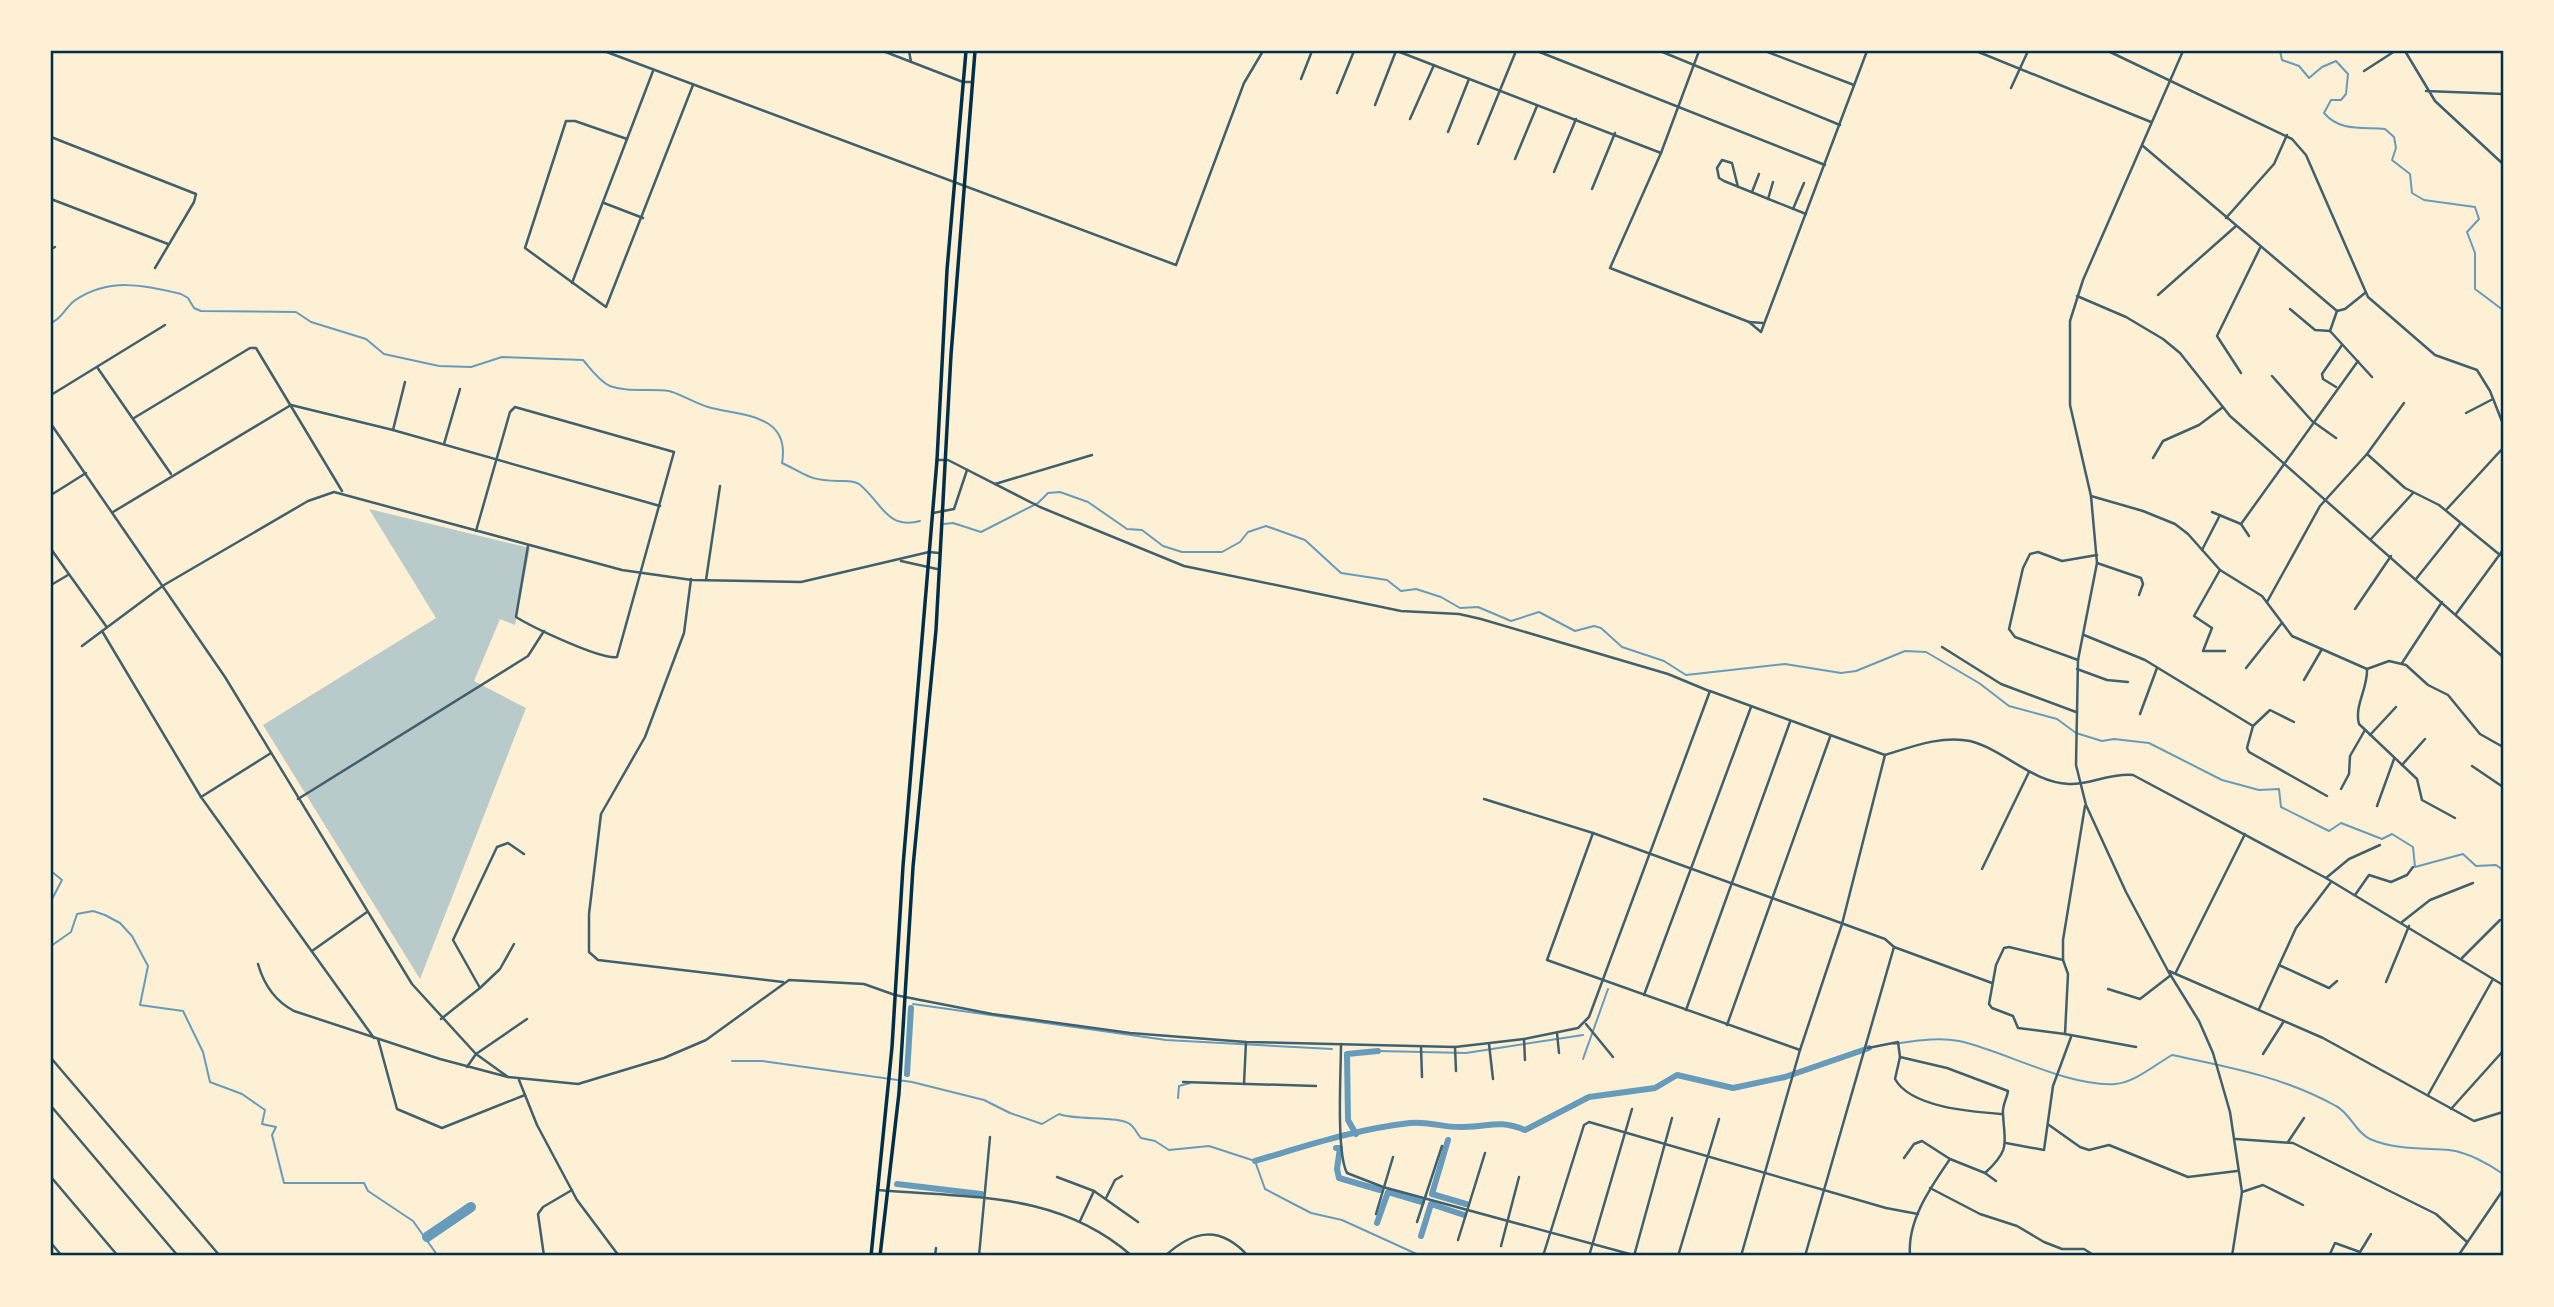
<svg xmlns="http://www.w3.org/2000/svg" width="2554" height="1307" font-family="'Exo 2',sans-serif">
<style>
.green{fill:#b9caca}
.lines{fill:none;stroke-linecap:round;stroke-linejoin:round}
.stream{stroke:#669bbc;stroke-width:2}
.canal{stroke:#669bbc;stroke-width:6}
.river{stroke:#669bbc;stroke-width:10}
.minor{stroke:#3f606c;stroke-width:2.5}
.tertiary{stroke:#3f606c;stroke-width:2.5}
.primary{stroke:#003049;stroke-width:3.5}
.neatline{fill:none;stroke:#003049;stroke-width:2.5}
</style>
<rect width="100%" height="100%" fill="#fdf0d5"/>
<polygon class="green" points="369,509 530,548 515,625 500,619 474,681 526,708 420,979 263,725 436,618"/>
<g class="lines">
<g class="stream">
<path d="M2280 51 2282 60 2299 66 2309 78 2322 67 2336 61 2348 74 2346 94 2341 100H2331L2324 113C2340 132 2363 127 2385 129L2394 137 2396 148 2392 160 2410 174 2412 193 2424 200 2475 207 2479 219 2467 232 2475 253V289L2503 310"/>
<path d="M51 323C62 319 65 308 74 301 109 277 143 285 181 294L188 298 194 308 201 311 296 312 311 322 366 339 384 354 439 366 471 367 502 357 583 360C591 369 599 381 610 386 628 393 650 388 669 391 676 392 697 404 708 407 738 416 791 412 782 463 808 475 806 480 838 481 845 481 853 480 859 484 881 501 886 530 920 521"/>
<polyline points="944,524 953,523 981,532 1038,503 1048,493 1060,492 1088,502 1127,529 1142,530 1163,546 1182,552 1222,552 1240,542 1248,532 1266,526 1305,540 1341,573 1387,580 1401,591 1416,589 1441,597 1460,608 1478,607 1511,621 1539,612 1575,631 1594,626 1601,628 1622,647 1664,661 1686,675 1785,664 1841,673 1856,671 1905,651 1926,652 1979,683 2009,706 2057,719 2076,733 2102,741 2114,739 2149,743 2222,780 2259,790 2279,789 2281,807 2329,831 2341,823 2382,839 2392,834 2413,847 2415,867 2463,854 2476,866 2496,865 2503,870"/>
<polyline points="51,871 62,880 51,901"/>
<polyline points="51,946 71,932 77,914 93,911 105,915 120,923 132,936 148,966 140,1005 183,1011 203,1052 210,1082 242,1094 265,1110 262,1124 276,1127 272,1135 284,1183 364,1183 368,1191 413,1221 438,1256"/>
<polyline points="913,1004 1166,1040 1332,1049"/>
<path d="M1894 1044C1916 1041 1937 1037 1959 1041 2005 1051 2067 1087 2115 1084 2134 1083 2156 1064 2172 1055 2229 1067 2284 1077 2336 1106 2350 1113 2356 1133 2370 1139 2395 1150 2424 1148 2449 1150 2467 1152 2489 1164 2503 1174"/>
<polyline points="1378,1051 1466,1053 1583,1035"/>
<polyline points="1583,1059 1608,989"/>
<path d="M732 1061H762L912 1082 984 1100 1010 1113 1042 1124 1059 1114C1076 1121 1121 1115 1131 1125 1135 1128 1137 1134 1141 1138L1155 1141 1169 1150 1209 1146 1255 1161 1265 1189 1311 1213 1342 1220 1421 1256"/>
<polyline points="1178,1098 1179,1086 1190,1083"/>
</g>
<g class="canal">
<polyline points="907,1074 911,1008"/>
<polyline points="1356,1134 1348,1120 1347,1054 1378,1051"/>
<polyline points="1448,1140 1432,1194 1466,1204"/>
<polyline points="1336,1148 1340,1148 1337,1169 1339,1178 1380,1190"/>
<path d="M1255 1161C1306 1146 1356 1129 1410 1123 1428 1121 1445 1128 1463 1127 1491 1127 1497 1119 1525 1130L1589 1097 1655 1088 1677 1075 1733 1088 1785 1077 1869 1048"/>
<polyline points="897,1184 981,1194"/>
<polyline points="1377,1223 1388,1192 1422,1202"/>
<polyline points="1421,1236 1431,1204 1464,1215"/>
</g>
<polyline class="river" points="427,1237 471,1207"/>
<g class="minor">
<polyline points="604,51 1176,265 1244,83 1263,51"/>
<polyline points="883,51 963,82 973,82"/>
<polyline points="909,51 911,62"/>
<polyline points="1397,51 1661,153"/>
<polyline points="1537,51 1825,165"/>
<polyline points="1660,51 1840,125"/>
<polyline points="1699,51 1661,153 1610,268 1749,322 1761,332 1867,51"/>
<polyline points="1765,51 1854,85"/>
<polyline points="1976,51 2151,122"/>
<polyline points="2108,51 2292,139 2306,155 2368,297 2435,355 2477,370 2490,391 2503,424"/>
<polyline points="2183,51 2083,280 2070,321 2070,405 2091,496 2097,563 2078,660 2076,765 2086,805 2126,892 2168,971 2199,1021 2213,1053 2230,1112 2242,1192 2232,1256"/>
<polyline points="2405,51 2435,101 2503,164"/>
<polyline points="2364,71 2395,51"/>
<polyline points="1301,79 1312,51"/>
<polyline points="2011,88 2028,51"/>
<polyline points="2426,91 2503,94"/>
<polyline points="1337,93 1354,51"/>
<polyline points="1375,105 1396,51"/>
<polyline points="1410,119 1434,65"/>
<polyline points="1448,132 1469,79"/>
<polyline points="51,137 196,194 194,202 155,268"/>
<polyline points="627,139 575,121 566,121 525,248 606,307 693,85"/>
<polyline points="1478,144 1516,51"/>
<polyline points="2143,146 2337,311 2345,309 2365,293"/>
<polyline points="1515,159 1537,106"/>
<polyline points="1554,172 1576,119"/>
<polyline points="1738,187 1732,163 1722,160 1717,168 1719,178 1724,181 1806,214"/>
<polyline points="1592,189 1615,133"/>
<polyline points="1752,192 1759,174"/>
<polyline points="51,199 168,244"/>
<polyline points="1768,199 1773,182"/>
<polyline points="604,203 643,218"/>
<polyline points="1793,209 1804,183"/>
<polyline points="2226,218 2274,164 2287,135"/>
<polyline points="51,249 55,247"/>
<polyline points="572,283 653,71"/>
<polyline points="2158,295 2236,226"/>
<polyline points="2077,296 2126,317 2163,339 2180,353 2230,416 2503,657"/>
<polyline points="2290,309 2315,330 2330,331"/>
<polyline points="2337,311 2330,331 2372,377"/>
<polyline points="1749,322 1763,323"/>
<polyline points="97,367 171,474"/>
<polyline points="2241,373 2217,336 2260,248"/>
<polyline points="2272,376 2312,421 2336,438"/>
<polyline points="2336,387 2323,379 2322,374 2342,345"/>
<polyline points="51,395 165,325"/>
<polyline points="2466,413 2493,399"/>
<polyline points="134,418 250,348 256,348 342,491"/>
<polyline points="393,430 405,382"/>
<polyline points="444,444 460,389"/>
<polyline points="2367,454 2404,403"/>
<polyline points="2153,458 2163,441 2199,425 2223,407"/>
<polyline points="937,460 948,460 1040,507 1184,566 1401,611 1459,614 1481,619 1668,674 1709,691"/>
<polyline points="995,484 1092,455"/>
<polyline points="51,495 86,473"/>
<polyline points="2091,496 2143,511 2175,524 2188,534 2220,570 2262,596 2292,636 2367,669 2389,661 2406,665 2428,685 2448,695 2480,734 2503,747"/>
<polyline points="2446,510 2503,448"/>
<polyline points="113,512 291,405 393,430 660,506"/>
<polyline points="2212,512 2241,524 2249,536"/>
<polyline points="933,513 954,509 967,470"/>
<polyline points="2241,524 2358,361"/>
<path d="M476 531 510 412 515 407 674 452 617 657C601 660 532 627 516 617L528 546"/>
<polyline points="2371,539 2413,493"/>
<polyline points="51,549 106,626"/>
<polyline points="2202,550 2220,515"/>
<polyline points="901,561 937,569"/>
<polyline points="2097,563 2141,578 2143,584 2139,595"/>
<polyline points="2220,570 2194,616 2212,628 2203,651 2225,651"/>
<polyline points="691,579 684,633 645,737 601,814 589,914 589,952 598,960 783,982"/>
<polyline points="2416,579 2460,524"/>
<polyline points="706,580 720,486"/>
<polyline points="51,585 68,575"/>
<polyline points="2267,602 2320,506 2367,454 2405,488 2439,505 2500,555"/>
<polyline points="2355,609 2391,556"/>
<polyline points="2456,614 2503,550"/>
<polyline points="102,631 201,797 374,1038"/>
<polyline points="2084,635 2145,660 2253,726 2270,710 2294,722"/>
<polyline points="82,646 164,585 308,501 334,492 622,570 692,580 801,582 929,552 939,553"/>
<polyline points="1942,647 2001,684 2076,712"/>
<polyline points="2078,660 2015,637 2009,629 2023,568 2030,554 2038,552 2062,561 2097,555"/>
<polyline points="2402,663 2442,602"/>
<polyline points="2246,668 2281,624"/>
<polyline points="2077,669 2107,680 2128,682"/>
<path d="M2367 669C2368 688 2354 706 2359 724L2417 779 2422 800 2455 818"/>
<polyline points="2304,680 2322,649"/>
<polyline points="2140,714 2157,668"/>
<polyline points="2253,726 2247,748 2249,752 2327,796"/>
<polyline points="2370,735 2396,707"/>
<path d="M1885 755C1911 747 1942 735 1970 741 2005 750 2031 782 2069 784 2089 785 2109 773 2133 775L2326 878 2503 985"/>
<polyline points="2402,765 2425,739"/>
<polyline points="2472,766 2503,787"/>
<polyline points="2341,789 2349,774 2350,756 2365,730"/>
<polyline points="201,797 271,753"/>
<polyline points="298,799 528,656 544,631"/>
<polyline points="1484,799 1593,833 1885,939 1894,947 1805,1256"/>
<polyline points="2377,806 2394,759"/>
<polyline points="1593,833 1547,960 1800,1050"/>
<polyline points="1982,869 2029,772"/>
<polyline points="2326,878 2349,859 2380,845"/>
<polyline points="2355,895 2369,875 2391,882 2407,875 2413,867"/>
<polyline points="2402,922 2430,900 2473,883"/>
<polyline points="1894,947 1992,983"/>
<polyline points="312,951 367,912"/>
<polyline points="2462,958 2500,920"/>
<polyline points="2063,960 2009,947 2004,948 1996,965 1989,1004 1992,1008 2013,1016 2018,1028 2065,1034 2136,1047"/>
<path d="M258 964C264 985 275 1001 294 1011L440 1059 508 1077"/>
<polyline points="2279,965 2329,988 2337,981"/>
<polyline points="2169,971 2323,1038 2474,1121 2503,1112"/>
<polyline points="2176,972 2245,834"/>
<polyline points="2386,982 2409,926"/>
<polyline points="480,988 500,969 514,944"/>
<polyline points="2108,989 2140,999 2171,975"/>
<polyline points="1644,995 1751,707"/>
<polyline points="2259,1009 2296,928 2331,882"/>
<polyline points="1686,1010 1790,722"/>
<polyline points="441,1019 480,988 453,940 497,847 508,843 524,854"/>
<polyline points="1586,1024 1613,1057"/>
<polyline points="1727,1025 1830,737"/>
<polyline points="1557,1033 1559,1053"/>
<polyline points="2065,1034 2068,974 2063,960 2063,940 2085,806"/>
<polyline points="378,1039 397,1109 442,1128 525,1095"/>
<polyline points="1524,1039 1525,1060"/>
<path d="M1341 1044C1341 1072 1336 1152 1347 1173L1383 1187 1637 1256"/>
<polyline points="1489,1044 1493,1079"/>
<polyline points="1421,1047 1422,1077"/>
<polyline points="1455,1047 1456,1071"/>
<path d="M1868 1048 1898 1042 1900 1057 1895 1079C1911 1108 1974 1112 2002 1114"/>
<polyline points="2263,1054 2284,1021"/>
<path d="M1900 1057 1947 1068 2008 1091C2007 1098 2002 1106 2003 1113 2004 1143 2012 1148 1985 1173L1996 1181"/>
<polyline points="467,1067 476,1054 527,1019"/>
<polyline points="519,1080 537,1125 577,1200 619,1256"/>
<polyline points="1183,1082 1316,1086"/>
<polyline points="1244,1084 1246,1042"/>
<polyline points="2428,1095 2493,979"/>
<polyline points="51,1106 178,1256"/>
<polyline points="2451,1109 2503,1051"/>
<polyline points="2049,1125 2080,1147 2089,1150 2109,1145 2188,1177 2237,1171"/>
<polyline points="2236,1139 2293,1143 2436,1214 2467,1242"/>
<polyline points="2288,1142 2304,1118"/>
<polyline points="2006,1143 2044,1150 2053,1086 2071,1037"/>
<polyline points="1904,1158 1914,1144 1922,1141 1950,1159 1985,1173"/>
<polyline points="51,1177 118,1256"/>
<polyline points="1057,1177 1094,1191 1138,1222"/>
<polyline points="1930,1188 1980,1214 2017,1226 2044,1242 2062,1249 2084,1249 2095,1256"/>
<polyline points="2242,1192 2263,1185 2303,1205"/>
<polyline points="1106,1198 1115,1180 1122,1176"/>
<polyline points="1376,1214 1393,1157"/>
<polyline points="1080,1221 1094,1191"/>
<polyline points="1417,1222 1442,1146"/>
<polyline points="1458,1240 1485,1153"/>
<polyline points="51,1243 62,1256"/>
<polyline points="1501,1246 1519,1177"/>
<polyline points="544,1256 538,1214 543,1207 572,1190"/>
<polyline points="935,1256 936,1248"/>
<polyline points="979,1256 990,1137"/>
<path d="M1165 1256C1193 1230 1220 1225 1248 1256"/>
<polyline points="1543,1256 1584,1125 1589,1122 1886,1208 1918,1214"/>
<polyline points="1589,1256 1632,1109"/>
<polyline points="1634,1256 1672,1118"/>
<polyline points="1678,1256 1719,1119"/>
<path d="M1910 1256C1907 1220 1931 1187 1950 1159"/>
<polyline points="2329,1256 2335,1243 2360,1252 2371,1234"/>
<polyline points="2458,1256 2503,1190"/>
</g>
<g class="tertiary">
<polyline points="51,424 225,677 412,984 476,1054 508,1077 578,1084 664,1058 706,1040 789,980 864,984 895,995 992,1014 1130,1033 1246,1042 1455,1047 1524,1039 1578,1028 1589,1017 1710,691 1885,755 1842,924 1800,1050 1741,1256"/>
<polyline points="51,1058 220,1256"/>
<path d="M878 1190C970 1198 1058 1191 1132 1256"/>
</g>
<g class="primary">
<polyline points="871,1256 892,1047 903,866 937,460 947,270 966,51"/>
<polyline points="880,1256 899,1093 913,867 936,630 951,355 975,51"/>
</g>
</g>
<rect width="2554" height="1307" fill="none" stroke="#fdf0d5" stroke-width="105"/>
<rect x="52" y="52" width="2450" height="1202" class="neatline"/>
</svg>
